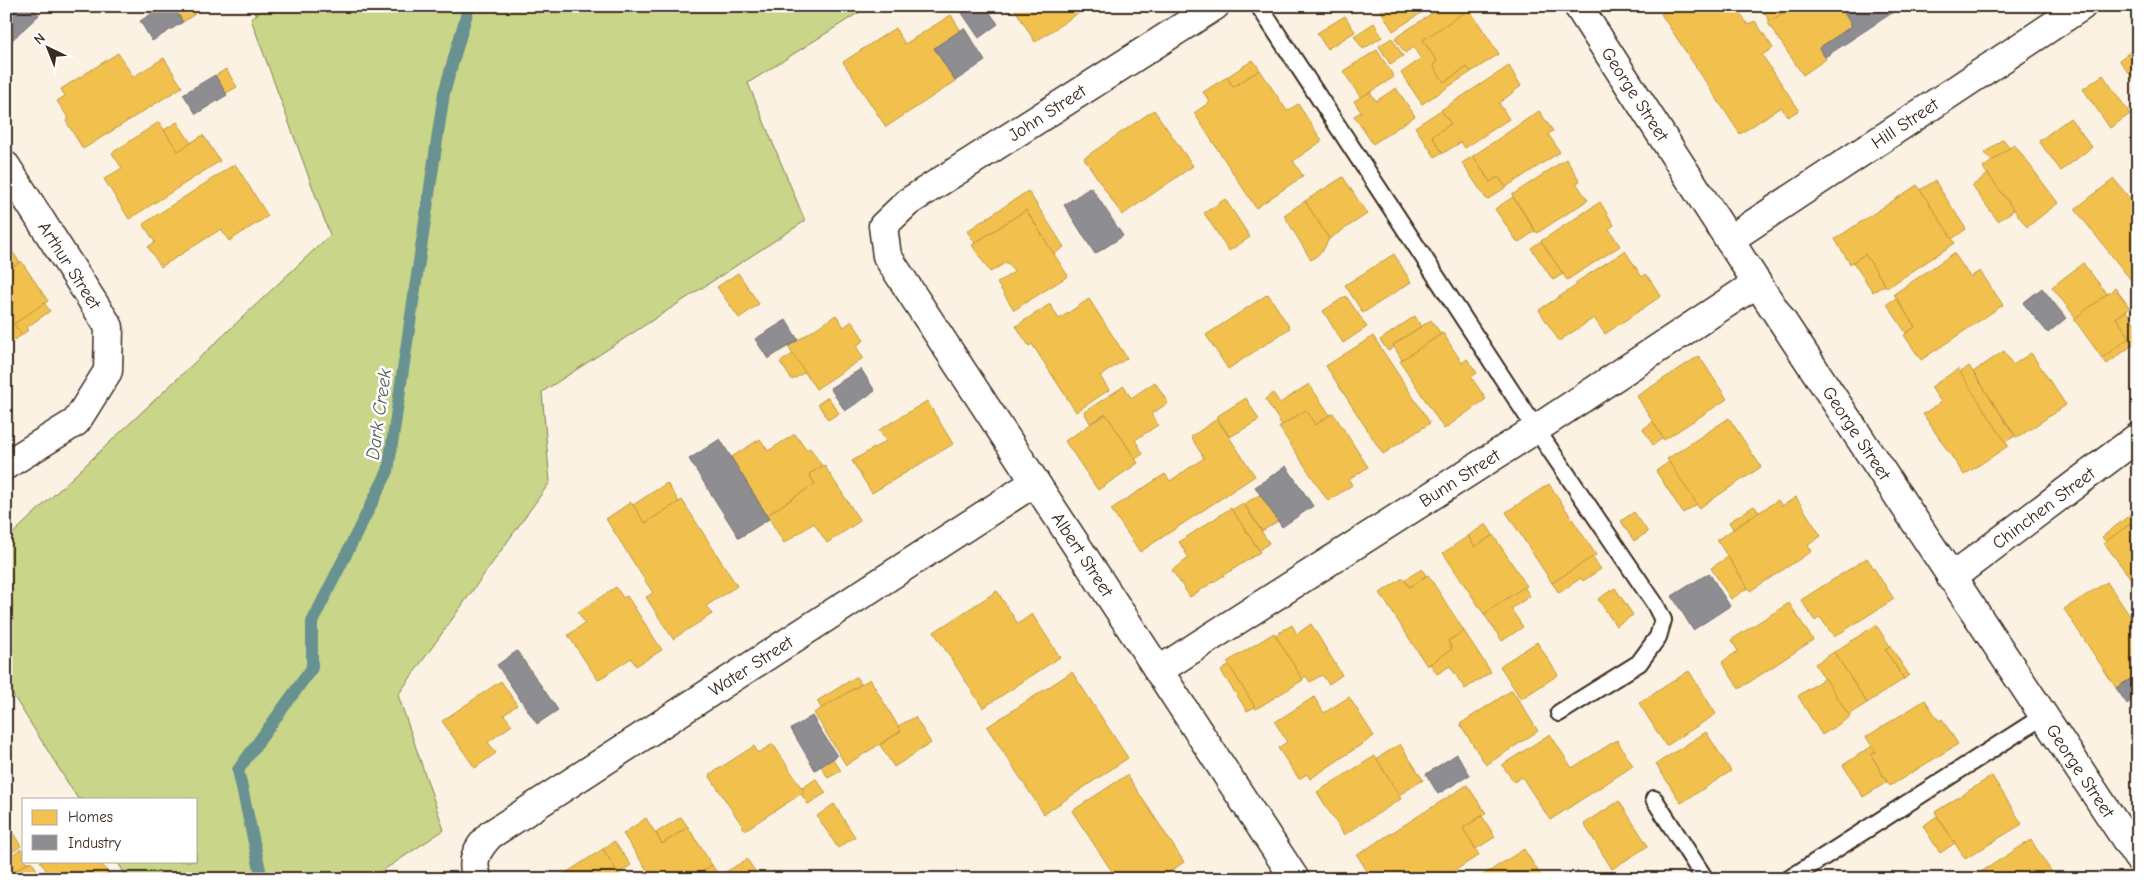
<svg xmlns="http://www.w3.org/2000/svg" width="2144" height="885" font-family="'Comic Neue',sans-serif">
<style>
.green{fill:#c9d588;stroke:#828053}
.homes{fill:#f2c14e;stroke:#bb9440}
.industry{fill:#8d8d92;stroke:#746f6f}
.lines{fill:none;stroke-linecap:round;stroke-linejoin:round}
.stream{stroke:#679191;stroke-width:12}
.lane-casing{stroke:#3b2a1e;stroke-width:20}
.street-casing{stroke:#3b2a1e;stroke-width:31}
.lane{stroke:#fff;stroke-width:16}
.street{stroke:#fff;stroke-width:28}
.labels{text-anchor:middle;stroke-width:5;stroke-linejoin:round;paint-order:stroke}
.street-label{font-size:18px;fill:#3b2a1e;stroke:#fff}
.water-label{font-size:19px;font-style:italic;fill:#515e58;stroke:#fff}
</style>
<rect width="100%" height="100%" fill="#fbf2e3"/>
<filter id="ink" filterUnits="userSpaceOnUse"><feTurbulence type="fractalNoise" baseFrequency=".02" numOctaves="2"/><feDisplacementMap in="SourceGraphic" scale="10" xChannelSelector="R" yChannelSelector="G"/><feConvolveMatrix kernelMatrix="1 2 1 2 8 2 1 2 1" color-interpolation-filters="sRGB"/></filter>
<g filter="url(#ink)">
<polygon class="green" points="267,6 869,6 748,83 805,221 542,392 550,482 398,695 444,830 370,879 128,879 117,861 196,861 196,799 78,799 6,684 6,540 330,235 251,19"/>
<g class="homes">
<polygon points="173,6 190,6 195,14 183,22"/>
<polygon points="1013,6 1089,6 1035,42"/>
<polygon points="1378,6 1432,6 1393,31"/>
<polygon points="1443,6 1460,6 1464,13 1423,40 1437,61 1433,65 1444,82 1467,67 1471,72 1422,104 1401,73 1421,59 1413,47 1405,53 1395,38"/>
<polygon points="1673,6 1736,6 1748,25 1755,21 1773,48 1762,55 1799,110 1788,117 1781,107 1740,134 1661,14"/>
<polygon points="1760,6 1793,6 1770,22"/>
<polygon points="1793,6 1840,6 1852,26 1819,48 1826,59 1803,75 1768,23"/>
<polygon points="1469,9 1499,54 1471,72 1467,67 1444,82 1433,65 1437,61 1423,40"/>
<polygon points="951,15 961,31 934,48 956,81 886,127 843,62 895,28 905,44"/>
<polygon points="1345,16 1355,32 1327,49 1317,33"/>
<polygon points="1374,23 1382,37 1363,49 1354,36"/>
<polygon points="1392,38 1403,56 1390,64 1379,46"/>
<polygon points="2138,46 2138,85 2119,60"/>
<polygon points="1377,50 1394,77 1361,98 1343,71"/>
<polygon points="118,53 133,77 164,58 182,87 83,149 66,121 69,119 57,101 65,96 61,89"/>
<polygon points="1253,60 1260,70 1233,87 1227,77"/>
<polygon points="1509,66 1521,86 1499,103 1509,119 1465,148 1461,142 1442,154 1432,136 1451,124 1441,110"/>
<polygon points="226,69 237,87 226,93 215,76"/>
<polygon points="1260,70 1287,111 1298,104 1322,141 1293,161 1303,176 1256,208 1194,113 1210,102 1203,92 1227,77 1233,87"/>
<polygon points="2103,75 2130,114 2110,128 2083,89"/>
<polygon points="1396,88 1415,116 1373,144 1354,116 1361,112 1354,101 1370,92 1376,101"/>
<polygon points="1154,110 1193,166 1122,215 1084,158"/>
<polygon points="1441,110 1451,124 1432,136 1442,152 1435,157 1415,127"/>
<polygon points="1539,111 1553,131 1548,134 1560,152 1506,187 1498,177 1490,182 1473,156"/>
<polygon points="2070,118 2092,147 2061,171 2039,141"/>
<polygon points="159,122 178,151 203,135 220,161 129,219 104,179 122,168 112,153"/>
<polygon points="177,122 191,143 178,151 164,130"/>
<polygon points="2003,139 2010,148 1992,161 1985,153"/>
<polygon points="2014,144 2058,203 2027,227 1983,168"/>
<polygon points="1473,156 1490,182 1498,177 1506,187 1487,200 1462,163"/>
<polygon points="1566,159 1580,181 1576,183 1588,200 1537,233 1512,195"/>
<polygon points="235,164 268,216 229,241 221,229 161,267 148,247 155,242 143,224"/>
<polygon points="1988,174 2014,210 1998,221 1972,186"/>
<polygon points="1343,177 1367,214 1329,239 1305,201"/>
<polygon points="2114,179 2138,209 2138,289 2075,209"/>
<polygon points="1935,181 1966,229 1952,239 1920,190"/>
<polygon points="1917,185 1955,243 1887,288 1865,254 1850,264 1835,239"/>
<polygon points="1028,191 1064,247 1054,254 1026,210 975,243 967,231"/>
<polygon points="1513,197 1535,231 1518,243 1495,209"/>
<polygon points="1225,199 1250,237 1229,251 1204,213"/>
<polygon points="1305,201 1329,239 1322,252 1311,260 1284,215"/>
<polygon points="1600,202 1614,225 1609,229 1620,246 1567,280 1541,241"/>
<polygon points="1026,210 1068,276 1014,310 997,283 1014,272 1007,262 990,272 972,245"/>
<polygon points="1541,241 1563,274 1553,280 1531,248"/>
<polygon points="7,243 20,263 6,272 6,243"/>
<polygon points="1625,251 1642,277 1646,274 1661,296 1605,334 1594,318 1559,341 1539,310 1577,285 1575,283"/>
<polygon points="1954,253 1970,277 1980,271 2003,305 1921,360 1904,335 1915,327 1894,294"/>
<polygon points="1394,254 1411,282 1363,313 1345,285"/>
<polygon points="1865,254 1885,285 1873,292 1853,262"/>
<polygon points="21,261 48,301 14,324 22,335 6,345 6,272"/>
<polygon points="2083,263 2107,294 2076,318 2052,287"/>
<polygon points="738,273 759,304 739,318 717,287"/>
<polygon points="2115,288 2130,308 2116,318 2130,337 2102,358 2074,319"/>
<polygon points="1268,294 1290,328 1228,369 1206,335"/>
<polygon points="1346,296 1367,327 1343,343 1323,311"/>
<polygon points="1896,298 1915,327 1906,333 1887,304"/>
<polygon points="1089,299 1127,358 1100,376 1109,390 1076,412 1032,344 1029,346 1016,326 1050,304 1059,319"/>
<polygon points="44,303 50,311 26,328 28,330 22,335 14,324"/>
<polygon points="2126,311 2138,327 2138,341 2107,364 2102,358 2130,337 2116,318"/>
<polygon points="836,315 844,327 852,321 864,340 856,346 863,358 816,389 788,347"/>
<polygon points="1415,316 1421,326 1393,345 1394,347 1388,351 1380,340"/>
<polygon points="1431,320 1441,334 1402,360 1393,345"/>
<polygon points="1443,333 1462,363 1467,359 1477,373 1471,377 1486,399 1444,429 1400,361"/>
<polygon points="1373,336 1430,423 1383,454 1326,366"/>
<polygon points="2004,351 2013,365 2031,353 2066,405 2017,438 1973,372"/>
<polygon points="793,354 805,372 792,380 780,362"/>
<polygon points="1699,356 1727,399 1664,440 1637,396"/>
<polygon points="1969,366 2015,436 2005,442 1959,373"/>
<polygon points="1958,369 2008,446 1964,475 1923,414 1941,402 1931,387"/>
<polygon points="1155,382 1168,403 1151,414 1158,425 1135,440 1143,454 1135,459 1106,414 1090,423 1084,412 1124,386 1131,398"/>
<polygon points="1309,384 1330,415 1315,425 1306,410 1282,425 1265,399 1273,393 1280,403"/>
<polygon points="828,397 839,413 828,420 818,404"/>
<polygon points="1246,398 1259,420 1230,437 1216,417"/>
<polygon points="927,401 953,444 872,493 852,461 886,441 879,430"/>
<polygon points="1306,410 1315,425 1333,413 1368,467 1349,480 1352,485 1328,501 1279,427"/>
<polygon points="1106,414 1138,463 1098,490 1065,441"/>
<polygon points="1729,418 1761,467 1699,508 1667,459"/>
<polygon points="1217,419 1255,476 1140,552 1111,509 1165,474 1170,481 1204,458 1191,437"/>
<polygon points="1653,422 1663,438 1653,445 1643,429"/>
<polygon points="795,434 806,450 810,448 822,466 809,474 815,484 767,515 730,458 760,439 768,451"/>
<polygon points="1669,462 1697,504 1683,513 1656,471"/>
<polygon points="824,465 860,521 827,543 814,523 784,543 767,515 815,484 809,474"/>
<polygon points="667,483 679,502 645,523 633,505"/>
<polygon points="1549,484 1596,555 1552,583 1506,512"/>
<polygon points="1261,494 1278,521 1262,531 1244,504"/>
<polygon points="1796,497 1821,536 1808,545 1812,551 1750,591 1717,540 1778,500 1782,506"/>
<polygon points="682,500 737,586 706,606 712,614 673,639 646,597 653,593 606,519 631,502 645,523"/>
<polygon points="1243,503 1269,543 1259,550 1232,510"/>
<polygon points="1754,506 1759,512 1733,529 1729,522"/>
<polygon points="1231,508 1260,552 1190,597 1172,570 1189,558 1179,542"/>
<polygon points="2136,510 2138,518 2106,542 2102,537"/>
<polygon points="1634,512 1648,532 1634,541 1621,521"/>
<polygon points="2138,518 2138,588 2104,543"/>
<polygon points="1486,524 1493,535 1475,547 1468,536"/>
<polygon points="1493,535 1527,586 1484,614 1443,553 1468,536 1475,547"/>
<polygon points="1592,557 1601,569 1583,581 1581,578 1559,593 1552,583"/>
<polygon points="1728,557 1748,588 1731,599 1711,568"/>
<polygon points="1867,558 1894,599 1834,637 1820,617 1815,621 1801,600"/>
<polygon points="1422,569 1426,576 1409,587 1404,580"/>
<polygon points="1428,575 1464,631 1448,641 1452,649 1427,666 1380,593 1403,578 1409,587"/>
<polygon points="2107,582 2138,628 2138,674 2116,688 2064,609"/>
<polygon points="616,587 623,598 627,596 662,650 636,666 631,658 598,680 568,635 585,623 578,612"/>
<polygon points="1524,587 1530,596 1511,609 1523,627 1502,641 1484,614"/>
<polygon points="1615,588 1633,615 1616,626 1598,599"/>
<polygon points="997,591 1018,624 1032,614 1060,657 983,708 934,632"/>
<polygon points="1789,603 1813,640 1739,689 1722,662 1738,651 1731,640"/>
<polygon points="1311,624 1342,675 1329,684 1322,675 1310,682 1306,676 1302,679 1275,635 1292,625 1297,634"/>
<polygon points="1876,625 1890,646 1885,649 1904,679 1867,703 1834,652"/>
<polygon points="1464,631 1491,672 1465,689 1450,666 1437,674 1430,664 1452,649 1448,641"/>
<polygon points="1274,633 1303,680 1256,709 1227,662"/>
<polygon points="1537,642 1558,675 1521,699 1500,666"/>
<polygon points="1890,646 1909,675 1904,679 1885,649"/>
<polygon points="1834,652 1867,703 1848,715 1815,664"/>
<polygon points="1229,665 1255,707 1247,711 1221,671"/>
<polygon points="1689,671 1716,714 1666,746 1639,703"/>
<polygon points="1072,672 1128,758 1044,814 987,727"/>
<polygon points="856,677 861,684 822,709 817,701"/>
<polygon points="1825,678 1850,717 1822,735 1798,696"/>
<polygon points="870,679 901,731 846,765 814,713"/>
<polygon points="501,681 517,705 504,715 512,725 488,742 496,753 475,768 442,721"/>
<polygon points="1512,690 1538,731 1486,765 1460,724"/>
<polygon points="1314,697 1324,713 1349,697 1374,736 1310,779 1307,774 1299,779 1278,748 1287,742 1275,722"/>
<polygon points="1925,700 1939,721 1942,719 1958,744 1890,786 1871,755 1876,752 1866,737"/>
<polygon points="915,717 931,743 894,767 880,745 901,731 898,726"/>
<polygon points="1706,732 1731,771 1681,803 1656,764"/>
<polygon points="1550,734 1572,768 1617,740 1633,766 1550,820 1522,777 1514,782 1502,765"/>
<polygon points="773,744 804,792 745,830 709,775 754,746 758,753"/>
<polygon points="1400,744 1423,780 1399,795 1376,759"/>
<polygon points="1872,746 1876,752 1871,755 1887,782 1863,797 1843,765"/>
<polygon points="1375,756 1401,799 1344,835 1317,792"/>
<polygon points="833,759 841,771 828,778 821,766"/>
<polygon points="1127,775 1184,862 1159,879 1117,879 1072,811"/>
<polygon points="1992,776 2022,824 1965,859 1935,812"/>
<polygon points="816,779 826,793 808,804 801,794 804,792 802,788"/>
<polygon points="1467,785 1486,813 1463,828 1479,855 1442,879 1372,879 1357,855"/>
<polygon points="1619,801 1648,846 1612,869 1584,824"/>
<polygon points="834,804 855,837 838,848 817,816"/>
<polygon points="1482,816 1495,837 1476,849 1463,828"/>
<polygon points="1937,816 1955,843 1940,853 1923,826"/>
<polygon points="681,817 688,827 662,844 656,833"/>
<polygon points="646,818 662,844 688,827 712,865 691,879 653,879 623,834"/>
<polygon points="11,830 21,846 11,853 6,846 6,833"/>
<polygon points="2031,840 2056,879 1970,879"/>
<polygon points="614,841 631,865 618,874 603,849"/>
<polygon points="21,849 24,853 24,861 29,862 6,877 6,859"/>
<polygon points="603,849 622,879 559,879 558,878"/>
<polygon points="1524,849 1543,879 1477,879"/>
<polygon points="747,859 760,879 730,879 726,872"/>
<polygon points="31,861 43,879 6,879 6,877"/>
<polygon points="40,861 100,861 112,879 52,879"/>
<polygon points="712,865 721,879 691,879"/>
</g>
<g class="industry">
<polygon points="15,6 31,6 39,15 11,41 6,35 6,14"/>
<polygon points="164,6 173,6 183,22 152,41 140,21"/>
<polygon points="966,6 985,6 998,24 979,38 960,10"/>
<polygon points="1840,6 1888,6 1892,13 1825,57 1819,48 1852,26"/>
<polygon points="964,28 985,61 955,81 934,48"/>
<polygon points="215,75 227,95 196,114 183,94"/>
<polygon points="1091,187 1123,236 1095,254 1064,205"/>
<polygon points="2042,288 2066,318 2048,333 2023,303"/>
<polygon points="786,320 798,340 768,359 755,339"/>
<polygon points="861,369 875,391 845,411 830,388"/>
<polygon points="720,439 769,519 739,538 689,459"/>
<polygon points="1286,466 1313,506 1282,527 1255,487"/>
<polygon points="1709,573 1730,606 1693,630 1672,596"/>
<polygon points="517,651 558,710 537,724 497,665"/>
<polygon points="2138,674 2138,696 2127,704 2116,688"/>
<polygon points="812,716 837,756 815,770 791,729"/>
<polygon points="1457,754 1470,775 1438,794 1426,774"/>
</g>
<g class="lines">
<polyline class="stream" points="262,879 238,770 312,668 312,622 388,471 444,93 469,6"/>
<g class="lane-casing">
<g id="lane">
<polyline points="1259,6 1536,429 1655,604 1663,620 1658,637 1639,663 1559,713"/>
<polyline points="1654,799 1705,879"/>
<polyline points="1789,879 2042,717"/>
</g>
</g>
<g class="street-casing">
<g id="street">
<path id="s1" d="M1215 6 908 202 883 226 887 256 1295 879"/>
<path id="s2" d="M1578 6 1757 283 2138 858"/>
<path id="s3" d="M6 166 109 327 108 371 76 422 6 465"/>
<path id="s4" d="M1729 240 2082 6"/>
<path id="s5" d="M1951 578 2138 437"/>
<path id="s6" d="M1158 671 1536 429 1757 283"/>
<path id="s7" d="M478 879C469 861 478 848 490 835L1035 482"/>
</g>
</g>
<use href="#lane" class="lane"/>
<use href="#street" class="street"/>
</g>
</g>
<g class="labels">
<g class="street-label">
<text dy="6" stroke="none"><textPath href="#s2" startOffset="105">George Street</textPath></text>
<text transform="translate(1047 113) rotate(-33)" y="6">John Street</text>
<text dy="6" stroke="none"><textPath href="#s4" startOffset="211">Hill Street</textPath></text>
<text dy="6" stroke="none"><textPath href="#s3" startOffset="118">Arthur Street</textPath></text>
<text dy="6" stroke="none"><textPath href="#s2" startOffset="510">George Street</textPath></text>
<text dy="6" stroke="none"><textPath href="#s6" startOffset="358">Bunn Street</textPath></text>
<text dy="6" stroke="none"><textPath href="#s5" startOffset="116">Chinchen Street</textPath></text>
<text dy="6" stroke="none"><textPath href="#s1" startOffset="786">Albert Street</textPath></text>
<text dy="6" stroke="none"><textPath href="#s7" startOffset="360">Water Street</textPath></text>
<text dy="6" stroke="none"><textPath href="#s2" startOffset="915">George Street</textPath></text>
</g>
<g class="water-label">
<text transform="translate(378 414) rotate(-82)" y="7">Dark Creek</text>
</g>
</g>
<rect width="2144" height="885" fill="none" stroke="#fff" stroke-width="25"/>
<rect x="12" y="12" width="2119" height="860" fill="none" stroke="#3b2a1e" stroke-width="2" filter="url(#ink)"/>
<rect x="22" y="798" width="175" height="65" fill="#ffffff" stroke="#b1aaa5"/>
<rect x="32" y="810" width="25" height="15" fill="#f2c14e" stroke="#b1aaa5"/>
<text x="68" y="822" font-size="15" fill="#3b2a1e">Homes</text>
<rect x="32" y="835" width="25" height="15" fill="#8d8d92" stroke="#b1aaa5"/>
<text x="68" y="848" font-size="15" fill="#3b2a1e">Industry</text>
<g transform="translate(48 48) rotate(317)" stroke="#ffffff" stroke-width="4" paint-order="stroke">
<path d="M0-4L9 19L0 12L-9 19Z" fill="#3b2a1e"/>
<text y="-8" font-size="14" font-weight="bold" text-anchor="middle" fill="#3b2a1e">N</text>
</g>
</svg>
